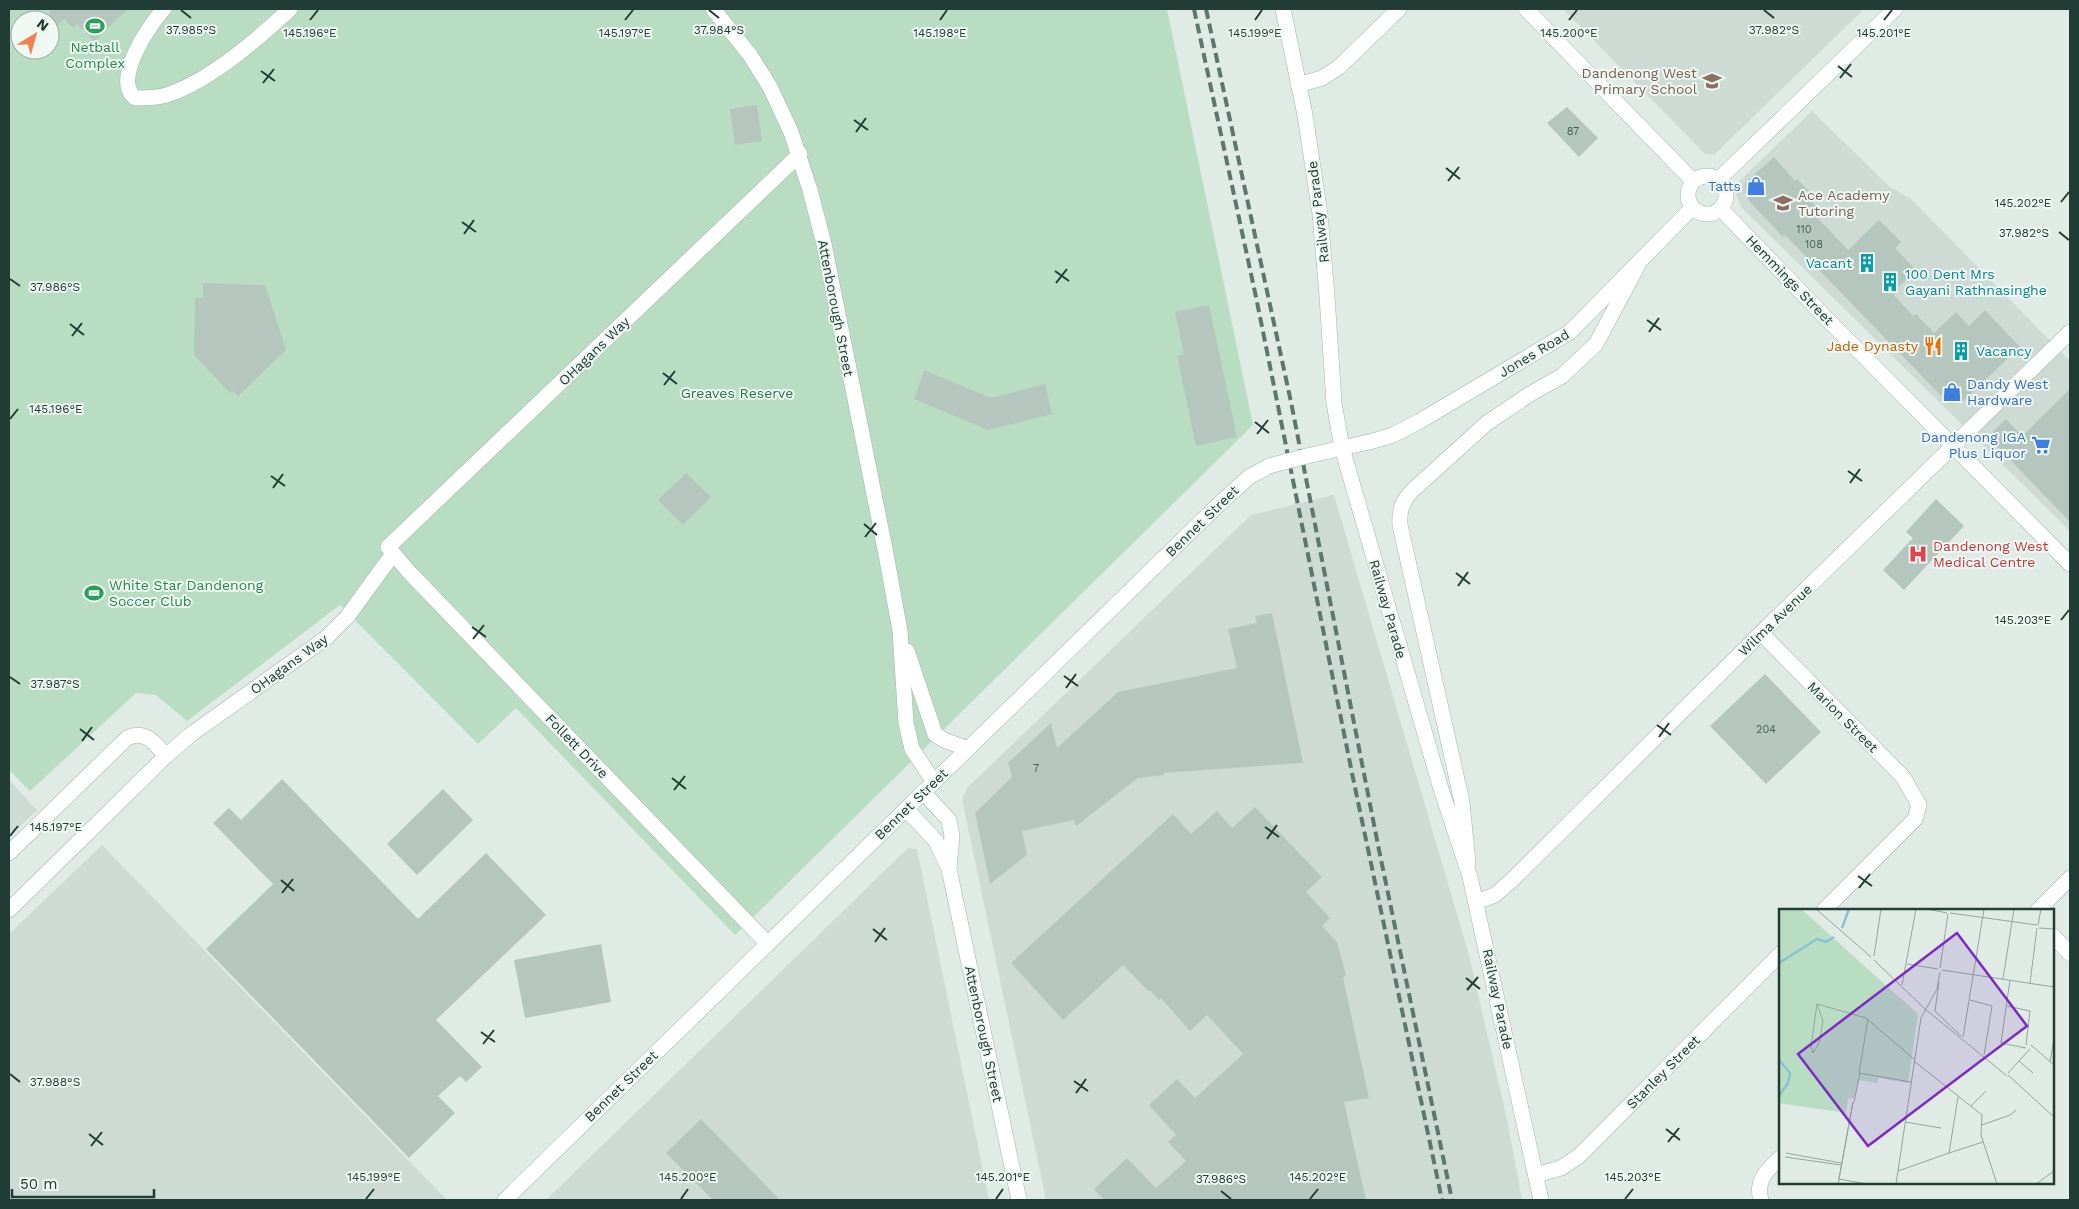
<svg xmlns="http://www.w3.org/2000/svg" width="2079" height="1209" font-family="'Work Sans',sans-serif">
<style>
.built{fill:#cedbd5}
.green{fill:#b8ddc3;fill-rule:evenodd}
.building{fill:#b5c6bf}
.lines{fill:none;stroke-linecap:round;stroke-linejoin:round}
.minor-casing{stroke:#a3b3ad;stroke-width:16}
.secondary-casing{stroke:#9fb7af;stroke-width:16}
.minor{stroke:#fff;stroke-width:15}
.secondary{stroke:#fff;stroke-width:15}
.rail{stroke:#5b7770;stroke-width:4;stroke-dasharray:10 5;stroke-linecap:butt}
.secondary-bridge-casing{stroke:#9fb7af;stroke-width:16;stroke-linecap:butt}
.secondary-bridge{stroke:#fff;stroke-width:15}
.ticks{fill:none;stroke:#213b35;stroke-width:2}
.labels{text-anchor:middle;stroke-width:4;stroke-linejoin:round;paint-order:stroke}
.number-label{font-size:11px;fill:#465e58}
.leisure-label{font-size:14px;fill:#27864d;stroke:#f0f8f4}
.education-label{font-size:14px;fill:#785e54;stroke:#f0f8f4;text-anchor:end}
.shop-label{font-size:14px;fill:#366cbe;stroke:#f0f8f4;text-anchor:end}
.street-label{font-size:14px;fill:#213b35;stroke:#f0f8f4}
.culture-label{font-size:14px;fill:#0d838f;stroke:#f0f8f4;text-anchor:start}
.food-label{font-size:14px;fill:#c56008;stroke:#f0f8f4;text-anchor:end}
.park-label{font-size:14px;fill:#2b7248;stroke:#f0f8f4}
.health-label{font-size:14px;fill:#be3a42;stroke:#f0f8f4;text-anchor:start}
.inset-river{fill:none;stroke:#87c4d1;stroke-width:2.5}
.inset-road{fill:none;stroke:#94a59f;stroke-width:1}
.view{fill:#7b2cbf;fill-opacity:0.15;stroke:#7b2cbf;stroke-width:2.5}
.inset-edge{fill:none;stroke:#213b35;stroke-width:2.5}
.ticks-label{font-size:12px;text-anchor:middle;fill:#213b35;stroke:#f0f8f4;stroke-width:4;stroke-linejoin:round;paint-order:stroke}
</style>
<rect width="100%" height="100%" fill="#e0ebe6"/>
<g class="built">
<polygon points="1563,9 1864,9 1714,155 1705,154"/>
<polygon points="1812,111 1890,187 1910,198 2070,361 2070,531 1741,207 1733,187"/>
<polygon points="1334,495 1469,955 1507,1119 1522,1200 1046,1200 962,799 967,788 1251,515"/>
<polygon points="9,780 37,810 9,837"/>
<polygon points="102,845 447,1200 9,1200 9,934"/>
<polygon points="908,848 917,849 989,1200 546,1200"/>
</g>
<path class="green" d="M9 9H1167L1253 425 735 935 516 708 478 744 340 605 187 721 156 695 136 693 30 791 9 770ZM20 20H50V50H20Z"/>
<g class="building">
<polygon points="50,9 128,9 94,41 77,24 73,28 64,19 50,33"/>
<polygon points="757,105 762,141 735,145 730,109"/>
<polygon points="1567,107 1598,138 1579,157 1547,123"/>
<polygon points="1774,157 1795,181 1797,179 1808,190 1804,193 1816,206 1811,211 1848,250 1879,220 1901,242 1895,248 1916,270 1892,293 1913,316 1916,314 1934,333 1956,312 1969,326 1985,310 2020,347 1961,403 1949,404 1785,235 1783,237 1750,202 1745,193 1745,183"/>
<polygon points="203,283 265,285 286,350 238,396 233,391 230,393 194,355 195,298 203,298"/>
<polygon points="1209,305 1237,437 1196,446 1177,356 1184,354 1175,312"/>
<polygon points="924,370 991,398 1045,384 1052,414 988,430 914,399"/>
<polygon points="2070,389 2070,522 1994,443 1993,431 2006,419 2022,436"/>
<polygon points="686,473 711,497 683,525 658,500"/>
<polygon points="1936,499 1964,526 1904,590 1883,570 1913,538 1906,532"/>
<polygon points="1272,613 1303,763 1163,773 1164,775 1138,778 1076,826 1074,820 1022,831 1027,855 990,884 975,813 1012,777 1008,763 1051,723 1057,748 1118,692 1237,668 1228,629 1257,623 1255,616"/>
<polygon points="1765,674 1821,732 1766,784 1710,726"/>
<polygon points="282,779 418,919 486,853 546,915 436,1020 482,1067 466,1082 460,1076 438,1096 455,1113 409,1158 206,949 273,884 213,823 229,808 241,820"/>
<polygon points="443,789 473,820 417,875 387,844"/>
<polygon points="1255,807 1322,877 1306,892 1330,918 1322,926 1337,942 1346,975 1343,978 1369,1098 1344,1102 1366,1200 1104,1200 1094,1189 1127,1158 1156,1188 1186,1161 1168,1142 1176,1135 1149,1105 1177,1079 1195,1098 1243,1054 1207,1015 1190,1031 1161,998 1159,1000 1150,990 1148,991 1123,965 1063,1020 1011,963 1173,814 1191,834 1217,811 1232,828"/>
<polygon points="601,944 611,1002 525,1018 514,960"/>
<polygon points="701,1119 780,1200 713,1200 666,1153"/>
</g>
<g class="lines">
<g class="minor-casing">
<g id="minor">
<path d="M164 9C150 24 112 79 135 98 147 98 161 98 172 93 213 78 259 38 290 9"/>
<polyline points="713,9 750,55 770,87 791,132 810,190 824,244 886,554 900,631 906,723 912,749 934,782"/>
<polyline points="1526,9 1693,181"/>
<polyline points="1298,85 1322,78 1339,67 1399,9"/>
<polyline points="1721,209 1826,318 2070,564"/>
<polyline points="1761,633 1903,777 1919,805 1915,819 1824,910"/>
<polyline points="907,651 935,734 944,740 968,749"/>
<polyline points="166,756 190,735 326,638 347,617 393,554"/>
<polyline points="923,792 949,820 952,836 949,867"/>
<polyline points="906,809 936,841 949,869 1019,1200"/>
<path d="M9 853 127 738C145 729 155 743 166 756L9 910"/>
<path d="M1468 863 1462 802 1400 525C1399 510 1402 501 1413 490L1487 423 1530 394 1562 376 1596 344 1638 265"/>
<polyline points="1476,902 1495,895 1512,880 1761,633 2070,332"/>
<polyline points="2038,910 2070,878"/>
<polyline points="2053,936 2070,954"/>
<polyline points="768,944 409,572 388,547 800,154"/>
<polyline points="1536,1175 1561,1168 1579,1156 1780,954"/>
<path d="M1761 1200C1755 1181 1767 1170 1780 1158"/>
</g>
</g>
<g class="secondary-casing">
<g id="secondary">
<polyline points="1283,9 1305,115 1320,214 1327,296 1334,403 1342,448 1441,789 1470,877 1541,1200"/>
<circle cx="1707" cy="195" r="19"/>
<polyline points="1719,179 1895,9"/>
<polyline points="1307,456 1373,441 1393,435 1420,421 1570,332 1692,208"/>
<polyline points="505,1200 1217,506 1249,477 1269,466"/>
</g>
</g>
<use href="#minor" class="minor"/>
<use href="#secondary" class="secondary"/>
<g class="rail">
<polyline points="1194,9 1256,297 1353,778 1442,1200"/>
<polyline points="1206,9 1291,402 1379,850 1452,1200"/>
</g>
<g class="secondary-bridge-casing">
<polyline id="secondary-bridge" points="1269,466 1307,456"/>
</g>
<use href="#secondary-bridge" class="secondary-bridge"/>
</g>
<path class="ticks" d="M181 10 191 18M709 10 719 18M1764 10 1774 18M310 20 318 10M625 20 633 10M940 20 947 10M1255 20 1262 10M1569 20 1577 10M1884 20 1892 10M1838 66 1852 77M261 71 275 81M1840 78 1851 64M263 83 274 69M854 120 868 130M856 132 866 118M1446 168 1460 179M1448 181 1459 167M2061 202 2069 192M462 222 476 232M2059 232 2069 240M464 234 474 220M1055 271 1069 281M10 279 20 286M1056 283 1067 269M1647 320 1661 330M70 324 84 335M1649 332 1659 318M72 336 82 323M663 373 677 384M664 385 675 371M10 419 18 409M1255 422 1269 433M1257 434 1268 420M1848 471 1862 481M271 476 285 486M1850 483 1860 469M273 488 283 474M864 524 877 535M865 537 876 523M1456 573 1470 584M1458 586 1468 572M2061 620 2069 610M472 627 486 637M473 639 484 625M1064 676 1078 686M10 677 20 684M1066 688 1076 674M1657 725 1671 735M80 729 94 740M1659 737 1669 723M82 741 92 727M672 778 686 789M674 790 685 776M1265 827 1279 837M10 836 18 826M1267 839 1277 825M1858 876 1872 886M281 880 294 891M1859 888 1870 874M282 893 293 879M873 929 887 940M875 942 885 928M1466 978 1480 989M1467 990 1478 977M481 1032 495 1042M483 1044 494 1030M10 1074 20 1082M1074 1081 1088 1091M1076 1093 1086 1079M1666 1129 1680 1140M89 1134 103 1145M1668 1142 1679 1128M91 1146 102 1132M1221 1191 1231 1199M366 1199 374 1189M681 1199 688 1189M996 1199 1003 1189M1310 1199 1318 1189M1625 1199 1633 1189"/>
<defs>
<g id="stadium-bare" transform="scale(1.5)"><path d="M0-5a6.5 5 0 1 0 0 10a6.5 5 0 1 0 0-10ZM-3.5-1.8h7v3.6h-7Z" fill="#2e9e5b" stroke="#f0f8f4" stroke-width="2.5" paint-order="stroke"/></g>
<g id="school-bare" transform="scale(1.5)"><path d="M0-5L7-2L0 1L-7-2ZM-4 1L0 2.5L4 1V4Q0 6-4 4Z" fill="#8d6e63" stroke="#f0f8f4" stroke-width="2.5" paint-order="stroke"/></g>
<g id="shop-bare" transform="scale(1.5)"><path d="M-5-2.5h2.3a2.7 3.5 0 0 1 5.4 0H5L5.5 6h-11ZM-1.5-2.5h3a1.5 2.3 0 0 0-3 0Z" fill="#3f7fe0" stroke="#f0f8f4" stroke-width="2.5" paint-order="stroke"/></g>
<g id="university-bare" transform="scale(1.5)"><path d="M0-5L7-2L0 1L-7-2ZM-4 1L0 2.5L4 1V4Q0 6-4 4Z" fill="#8d6e63" stroke="#f0f8f4" stroke-width="2.5" paint-order="stroke"/></g>
<g id="building-bare" transform="scale(1.5)"><path d="M-4-6H4V6H1V3H-1V6H-4ZM-2.5-4.3h1.7v1.8h-1.7ZM.8-4.3h1.7v1.8H.8ZM-2.5-1h1.7V.8h-1.7ZM.8-1h1.7V.8H.8Z" fill="#0f9aa8" stroke="#f0f8f4" stroke-width="2.5" paint-order="stroke"/></g>
<g id="restaurant-bare" transform="scale(1.5)"><path d="M-5-6h1v4h1v-4h1v4h1v-4h1v5L-1.5 .5V6h-2V.5L-5-1ZM5-6V6H3V1.5H1.5Q1.5-4 5-6Z" fill="#e8710a" stroke="#f0f8f4" stroke-width="2.5" paint-order="stroke"/></g>
<g id="supermarket-bare" transform="scale(1.5)"><path d="M-6-5.5h2.5l.6 2H6L4.5 2H-2.5L-4.4-4H-6ZM-1.5 3.2a1.3 1.3 0 1 0 .1 0ZM3 3.2a1.3 1.3 0 1 0 .1 0Z" fill="#3f7fe0" stroke="#f0f8f4" stroke-width="2.5" paint-order="stroke"/></g>
<g id="hospital-bare" transform="scale(1.5)"><path d="M-5-5h3v3.5h4V-5h3V5h-3V1.5h-4V5h-3Z" fill="#e0444e" stroke="#f0f8f4" stroke-width="2.5" paint-order="stroke"/></g>
</defs>
<g fill-rule="evenodd">
<use href="#stadium-bare" x="95" y="26"/>
<use href="#school-bare" x="1712" y="81"/>
<use href="#shop-bare" x="1756" y="186"/>
<use href="#university-bare" x="1783" y="203"/>
<use href="#building-bare" x="1867" y="263"/>
<use href="#building-bare" x="1890" y="282"/>
<use href="#restaurant-bare" x="1933" y="346"/>
<use href="#building-bare" x="1961" y="351"/>
<use href="#shop-bare" x="1952" y="392"/>
<use href="#supermarket-bare" x="2041" y="445"/>
<use href="#hospital-bare" x="1918" y="554"/>
<use href="#stadium-bare" x="94" y="593"/>
</g>
<g class="labels">
<g class="number-label">
<text x="1573" y="135">87</text>
<text x="1804" y="233">110</text>
<text x="1814" y="248">108</text>
<text x="1766" y="733">204</text>
<text x="1036" y="772">7</text>
</g>
<g class="leisure-label">
<text x="95" y="52">Netball<tspan x="95" dy="16">Complex</tspan></text>
<text x="109" y="590" text-anchor="start">White Star Dandenong<tspan x="109" dy="16">Soccer Club</tspan></text>
</g>
<g class="education-label">
<text x="1697" y="78">Dandenong West<tspan x="1697" dy="16">Primary School</tspan></text>
<text x="1798" y="200" text-anchor="start">Ace Academy<tspan x="1798" dy="16">Tutoring</tspan></text>
</g>
<g class="shop-label">
<text x="1741" y="191">Tatts</text>
<text x="1967" y="389" text-anchor="start">Dandy West<tspan x="1967" dy="16">Hardware</tspan></text>
<text x="2026" y="442">Dandenong IGA<tspan x="2026" dy="16">Plus Liquor</tspan></text>
</g>
<g class="street-label">
<text transform="translate(1318 212) rotate(-97)" y="5">Railway Parade</text>
<text transform="translate(1790 280) rotate(46)" y="5">Hemmings Street</text>
<text transform="translate(836 308) rotate(79)" y="5">Attenborough Street</text>
<text transform="translate(594 351) rotate(-44)" y="5">OHagans Way</text>
<text transform="translate(1534 353) rotate(-31)" y="5">Jones Road</text>
<text transform="translate(1202 521) rotate(-44)" y="5">Bennet Street</text>
<text transform="translate(1388 609) rotate(74)" y="5">Railway Parade</text>
<text transform="translate(1775 620) rotate(-44)" y="5">Wilma Avenue</text>
<text transform="translate(289 664) rotate(-36)" y="5">OHagans Way</text>
<text transform="translate(1843 717) rotate(45)" y="5">Marion Street</text>
<text transform="translate(577 746) rotate(46)" y="5">Follett Drive</text>
<text transform="translate(911 804) rotate(-44)" y="5">Bennet Street</text>
<text transform="translate(1498 999) rotate(78)" y="5">Railway Parade</text>
<text transform="translate(984 1034) rotate(78)" y="5">Attenborough Street</text>
<text transform="translate(1663 1072) rotate(-45)" y="5">Stanley Street</text>
<text transform="translate(621 1086) rotate(-44)" y="5">Bennet Street</text>
</g>
<g class="culture-label">
<text x="1852" y="268" text-anchor="end">Vacant</text>
<text x="1905" y="279">100 Dent Mrs<tspan x="1905" dy="16">Gayani Rathnasinghe</tspan></text>
<text x="1976" y="356">Vacancy</text>
</g>
<g class="food-label">
<text x="1918" y="351">Jade Dynasty</text>
</g>
<g class="park-label">
<text x="737" y="398">Greaves Reserve</text>
</g>
<g class="health-label">
<text x="1933" y="551">Dandenong West<tspan x="1933" dy="16">Medical Centre</tspan></text>
</g>
</g>
<g transform="translate(1779 909)">
<rect width="275" height="275" fill="#e0ebe6"/>
<path d="M0 0H22L139 105 129 174 100 169 98 174 80 171 75 189 69 190 67 204 0 194Z" fill="#b8ddc3"/>
<path class="inset-river" d="M63 19 70 0M0 54 38 30 47 33 55 28M0 151 11 164 9 174 0 187"/>
<path class="inset-road" d="M37 0 92 48M149 0 168 4M171 4 258 16M259 16 262 0M260 19 275 20M95 47 102 0M95 51 146 100 228 167M128 55 159 60M161 59 169 5M163 61 275 78M224 70 235 0M231 71 222 134 247 139M160 73 156 102 182 127M251 74 258 19M123 76 137 0M191 91 213 97 205 146M38 95 87 109 136 151M38 95 44 112 40 134 34 144 32 137ZM228 97 251 102 247 136M89 110 80 164 132 173M184 128 205 0M252 136 275 156M135 152 203 206 202 226 218 275M240 152 254 164M271 153 275 130M229 164 251 140M229 166 275 208M75 193 81 164M192 197 207 182M126 213 162 219M203 216 231 206 237 201M7 244 62 254M170 244 204 233M6 248 62 256M119 262 170 244 179 188M60 270 74 193M60 270 88 275M59 275 74 193M117 275 142 109 158 80 161 63M257 275 275 262"/>
<path class="view" d="M178 24 248 117 89 237 19 145Z"/>
<rect width="275" height="275" class="inset-edge"/>
</g>
<g class="ticks-label">
<text x="719" y="34">37.984°S</text>
<text x="191" y="34">37.985°S</text>
<text x="1774" y="34">37.982°S</text>
<text x="310" y="37">145.196°E</text>
<text x="625" y="37">145.197°E</text>
<text x="940" y="37">145.198°E</text>
<text x="1255" y="37">145.199°E</text>
<text x="1569" y="37">145.200°E</text>
<text x="1884" y="37">145.201°E</text>
<text x="2023" y="207">145.202°E</text>
<text x="2024" y="237">37.982°S</text>
<text x="55" y="291">37.986°S</text>
<text x="56" y="413">145.196°E</text>
<text x="2023" y="624">145.203°E</text>
<text x="55" y="688">37.987°S</text>
<text x="56" y="831">145.197°E</text>
<text x="55" y="1086">37.988°S</text>
<text x="374" y="1181">145.199°E</text>
<text x="688" y="1181">145.200°E</text>
<text x="1003" y="1181">145.201°E</text>
<text x="1318" y="1181">145.202°E</text>
<text x="1633" y="1181">145.203°E</text>
<text x="1221" y="1183">37.986°S</text>
</g>
<rect width="2079" height="1209" fill="none" stroke="#213b35" stroke-width="20"/>
<g transform="translate(35 35) rotate(37)"><circle r="24" fill="#f0f8f4" stroke="#9daca8"/>
<path d="M0-4L9 19L0 12L-9 19Z" fill="#f38156"/>
<text y="-8" font-size="14" font-weight="bold" text-anchor="middle" fill="#213b35">N</text>
</g>
<path d="M12 1189v8h142v-8" fill="none" stroke="#213b35" stroke-width="2.5"/>
<text x="20" y="1189" font-size="15" fill="#213b35" stroke="#f0f8f4" stroke-width="4" paint-order="stroke">50 m</text>
</svg>
